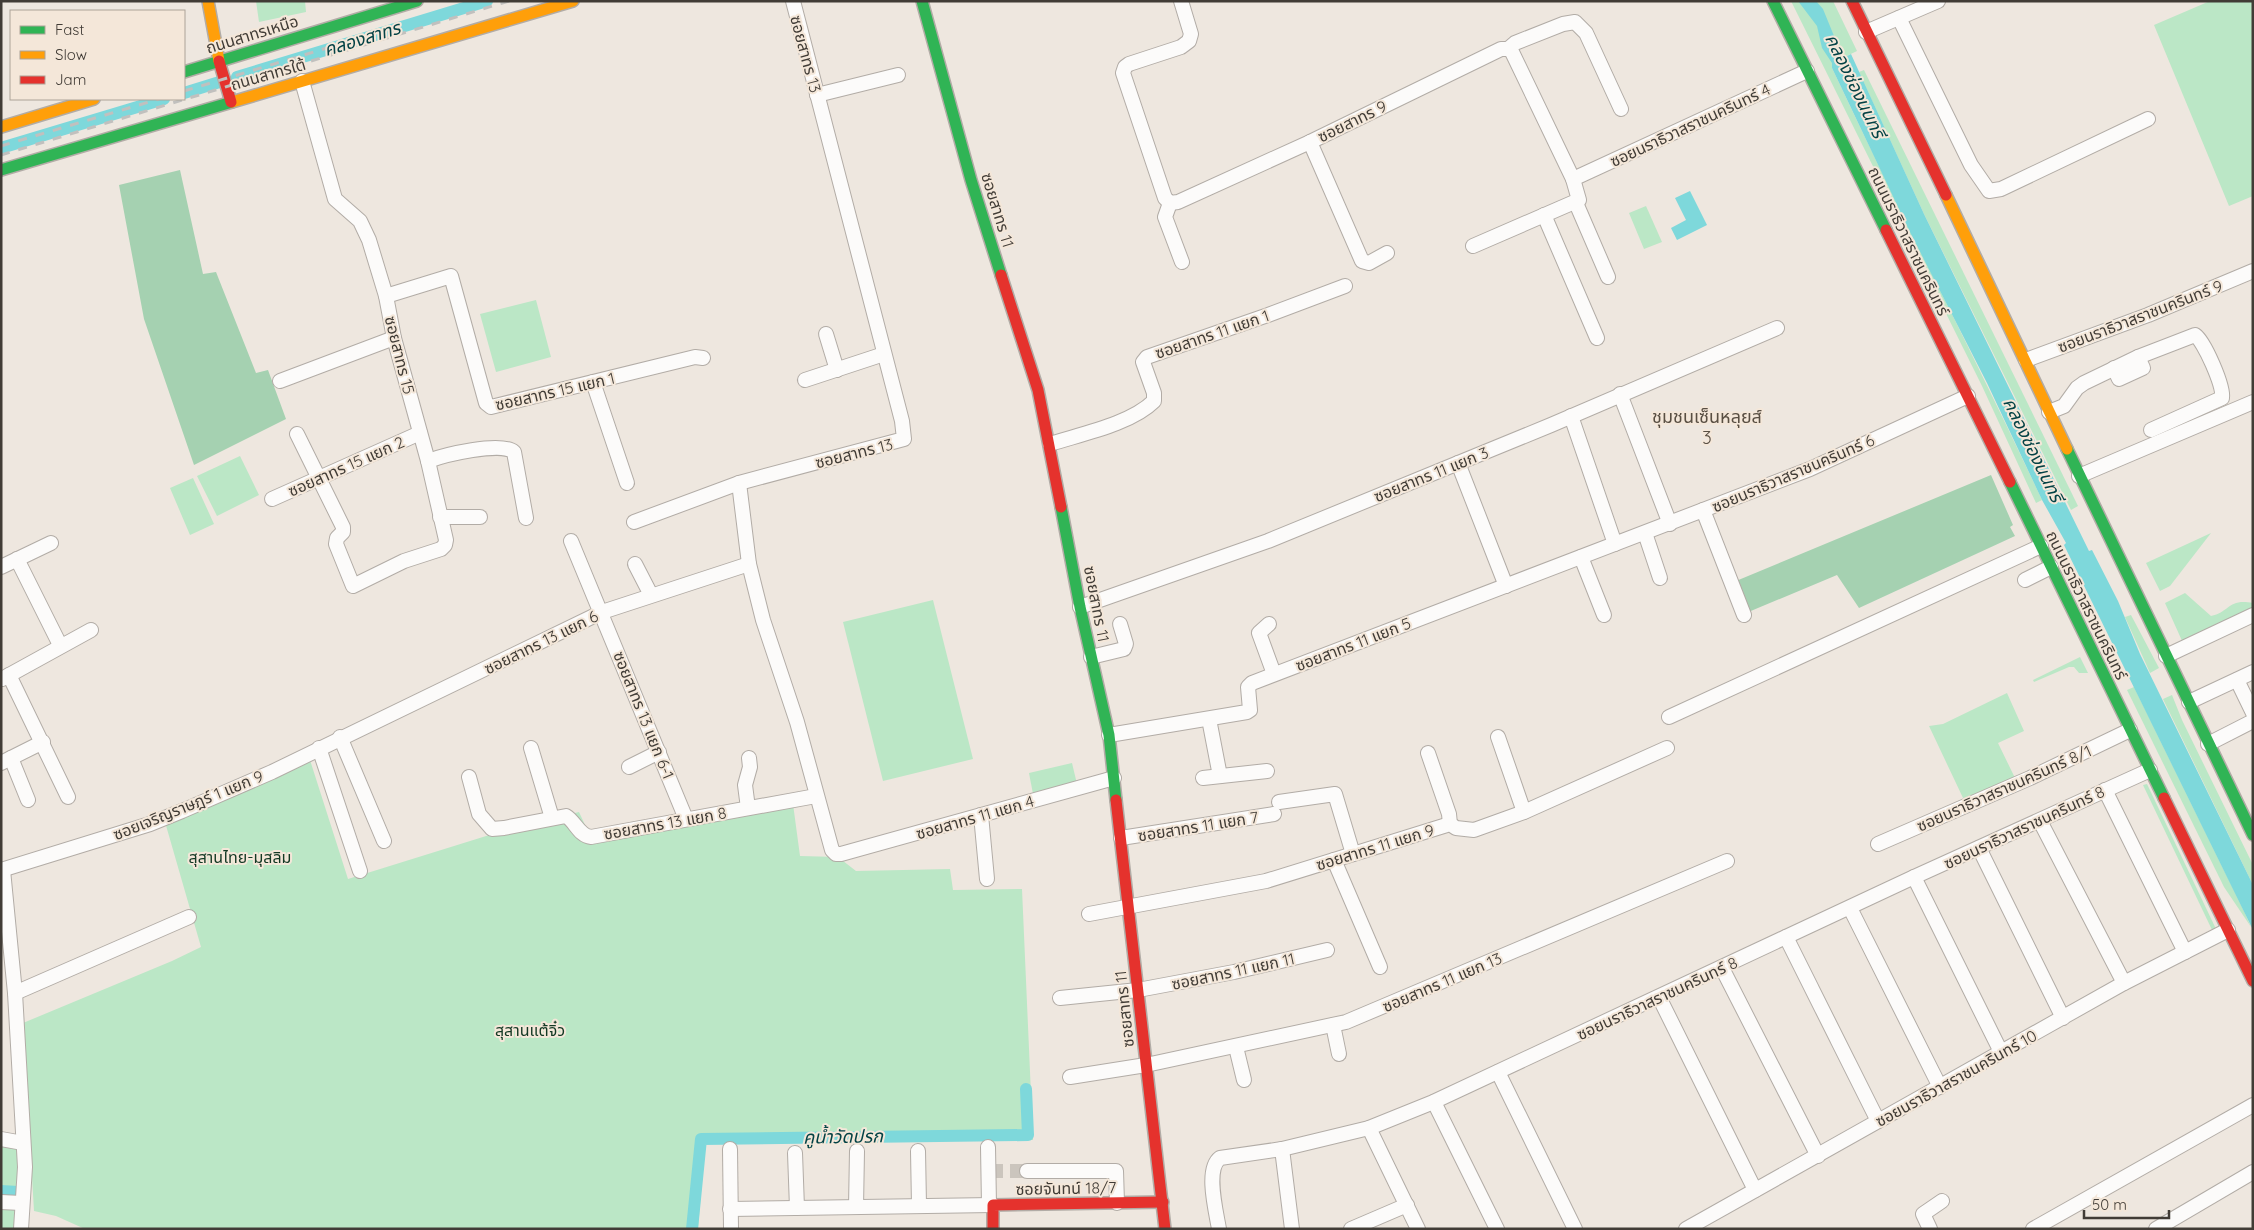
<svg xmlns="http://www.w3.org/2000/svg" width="2254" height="1230" font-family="Quicksand,'Noto Sans Thai',sans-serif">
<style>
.green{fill:#bbe7c6}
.forest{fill:#a5d1b1}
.water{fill:#7ed8db}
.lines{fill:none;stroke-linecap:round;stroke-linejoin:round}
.canal{stroke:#7ed8db;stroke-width:12}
.street-tunnel{stroke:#cbc5bd;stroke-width:14;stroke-dasharray:14 7;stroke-linecap:butt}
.street-casing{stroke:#b2aca6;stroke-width:16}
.fast-casing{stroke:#b2aca6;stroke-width:14}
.slow-casing{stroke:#b2aca6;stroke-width:14}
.jam-casing{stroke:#b2aca6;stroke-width:14}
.street{stroke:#fcfbfa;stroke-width:14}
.fast{stroke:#30b455;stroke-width:11}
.slow{stroke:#ff9f0a;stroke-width:11}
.jam{stroke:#e5322d;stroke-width:11}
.rail{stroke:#c1c0be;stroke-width:3;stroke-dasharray:9 9;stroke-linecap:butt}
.labels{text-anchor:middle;stroke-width:4;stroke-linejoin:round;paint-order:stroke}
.street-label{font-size:16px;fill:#413c36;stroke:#f4e7d9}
.park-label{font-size:16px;fill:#133924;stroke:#f4e7d9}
.water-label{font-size:18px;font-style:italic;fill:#034245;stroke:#f4e7d9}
.neighbourhood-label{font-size:18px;fill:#594f43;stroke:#f4e7d9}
</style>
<rect width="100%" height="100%" fill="#eee7df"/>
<g class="green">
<polygon points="256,1 305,1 306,12 259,22"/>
<path d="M1791 1H1833L1857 51 1832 63V68C1900 213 1974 355 2042 500L2036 503 1982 386Z"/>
<polygon points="2210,1 2253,1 2253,196 2229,206 2154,25"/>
<polygon points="1864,70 2078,506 2071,510 1924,214 1859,72"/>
<polygon points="1646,206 1662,242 1644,249 1629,213"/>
<polygon points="536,300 551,357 496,372 480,314"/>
<polygon points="240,456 259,495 217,516 197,476"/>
<polygon points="193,478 214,524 190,535 170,488"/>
<polygon points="2211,533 2170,586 2160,591 2146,563"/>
<path d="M2185 593 2211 616C2230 612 2228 598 2253 603V612L2183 643 2165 603Z"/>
<polygon points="933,600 973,759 883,781 843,622"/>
<polygon points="2131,615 2159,668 2150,673 2125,617"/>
<polygon points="2080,657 2088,673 2079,673 2074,667 2069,667 2034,682 2033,680"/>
<polygon points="2134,687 2244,911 2251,927 2224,887 2127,690"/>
<polygon points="2007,693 2024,731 1998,743 2015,778 1964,800 1929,726 1943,724"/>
<polygon points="2172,695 2182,720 2253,865 2253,885 2163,699"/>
<polygon points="310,760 348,879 499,832 579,812 592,840 793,804 800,856 838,857 856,871 950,869 953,890 1022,889 1033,1140 705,1144 698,1229 85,1229 56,1216 34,1211 23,1023 172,961 201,947 165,822"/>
<polygon points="1072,763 1077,784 1033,794 1029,773"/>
<polygon points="2147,784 2216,929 2213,932 2143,785"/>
<polygon points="1,1144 19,1147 17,1229 1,1229"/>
</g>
<g class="forest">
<polygon points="180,170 203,274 216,272 256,373 268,370 286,419 194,465 144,319 119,185"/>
<polygon points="1991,475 2013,525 2010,527 2015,536 1859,608 1837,575 1746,613 1736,581"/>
</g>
<g class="water">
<polygon points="1798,1 1816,1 1823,9 1843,58 1851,54 1924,214 2089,551 2092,550 2118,601 2140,654 2253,885 2253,930 2064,545 2066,543 2042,500 1987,383 1910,232 1832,68 1832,63 1822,48 1817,26"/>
<polygon points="1690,191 1707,225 1677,240 1671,228 1686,220 1675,198"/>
</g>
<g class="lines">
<g class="canal">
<polyline points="237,77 487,1"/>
<polyline points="184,93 226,80"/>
<polyline points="1,148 164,99"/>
<polyline points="1,1191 18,1192"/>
<polyline points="692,1229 701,1139 1028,1135 1026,1089"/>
</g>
<polyline class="street-tunnel" points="989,1171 1027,1171"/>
<g class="street-casing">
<g id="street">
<polyline points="1181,1 1191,34 1189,41 1181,47 1129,64 1125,67 1123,73 1165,198 1170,203 1178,202 1310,142 1501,49 1508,49 1512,52 1573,179 1579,200 1473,246"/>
<polyline points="1899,18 1971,165 1989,191 2001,189 2148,119"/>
<polyline points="1866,32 1938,1"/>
<polyline points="1508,49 1515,43 1563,24 1575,22 1586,33 1621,109"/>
<polyline points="817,95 898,75"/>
<polyline points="1310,142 1362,261 1369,263 1387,253"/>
<polyline points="1573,179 1807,71"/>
<polyline points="1170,203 1165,217 1182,262"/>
<polyline points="1576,203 1608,277"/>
<polyline points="1544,215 1597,338"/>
<polyline points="386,296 451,276 486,403 491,407 695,357 703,358"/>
<polyline points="826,334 837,370"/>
<polyline points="2026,360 2148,315 2253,271"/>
<polyline points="2114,368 2119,379 2143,368 2138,357"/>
<polyline points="805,380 884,354"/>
<polyline points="280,381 394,338"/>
<polyline points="593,382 627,483"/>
<polyline points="1620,394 1670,524"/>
<path d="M2049 412 2064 406 2077 388 2084 383 2138 357 2195 335C2204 341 2224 386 2222 398L2151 430"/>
<polyline points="1571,416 1615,544"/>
<polyline points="297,434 343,527 343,532 337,538 336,544 353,586 404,561 441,549 445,545 446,540 428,461 394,338 386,296 369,240 360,221 335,199 302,81"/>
<path d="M1050 444C1081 434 1131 424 1154 401V393L1143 362 1147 357 1268 315 1345 286"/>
<path d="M428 461C444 455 501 441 514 452L526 518"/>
<polyline points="1458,463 1506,586"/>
<polyline points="2079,476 2253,402"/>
<polyline points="739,483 749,564 763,620 797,722 832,850 836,854 841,854 1114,778"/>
<polyline points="272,499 420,433"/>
<polyline points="1703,510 1744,615"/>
<polyline points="440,517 480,517"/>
<polyline points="634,522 739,483 904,439 902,421 793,1"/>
<polyline points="1645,533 1660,578"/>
<polyline points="571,541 686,819"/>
<polyline points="1581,557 1604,615"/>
<polyline points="17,559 60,645"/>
<polyline points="635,564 651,595"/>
<polyline points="1,567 51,543"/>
<polyline points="2025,580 2051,567"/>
<polyline points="1080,607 1268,541 1551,425 1777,328"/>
<polyline points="1269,624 1259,633 1274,674"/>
<polyline points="2166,656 2253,615"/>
<polyline points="1091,657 1124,649 1126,644 1120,624"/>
<polyline points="9,675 68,797"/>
<polyline points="2,679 91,630"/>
<polyline points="2237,680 2253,713"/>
<polyline points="2189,702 2253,672"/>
<polyline points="1669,717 2041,546"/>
<polyline points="1209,719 1220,776"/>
<polyline points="1109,735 1247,712 1250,710 1248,687 1252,683 1810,469 1968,396"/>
<polyline points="340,737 384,841"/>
<polyline points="1498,737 1524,812"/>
<polyline points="2208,744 2253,721"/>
<polyline points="319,748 360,871"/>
<polyline points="531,748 552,818"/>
<polyline points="1428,753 1449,814 1450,824"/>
<polyline points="11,758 28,800"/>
<polyline points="1,763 43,742"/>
<polyline points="629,767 659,752"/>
<path d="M469 777 479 814 492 829 504 828 566 816C575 821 579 836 591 837L816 796"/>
<polyline points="1203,778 1267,771"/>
<polyline points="2105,790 2185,952"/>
<polyline points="1279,802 1335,794 1353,854"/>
<polyline points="748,808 745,785 750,767 749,758"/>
<polyline points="981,815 987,879"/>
<polyline points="2040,821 2124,983"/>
<polyline points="1121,838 1274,814"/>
<polyline points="1878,844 2030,778 2130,730"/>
<polyline points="1979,848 2063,1018"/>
<polyline points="1334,860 1380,967"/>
<polyline points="1,870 150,824 182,811 272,772 602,612 749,564"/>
<polyline points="3,870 15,993 25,1167 21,1229"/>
<polyline points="1914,877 2001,1052"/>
<polyline points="1850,908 1940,1087"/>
<polyline points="1089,914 1266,881 1450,824 1456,828 1474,830 1524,812 1667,748"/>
<polyline points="1786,937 1878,1121"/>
<polyline points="1722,968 1818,1156"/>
<polyline points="15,993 189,917"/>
<polyline points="1659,997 1755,1190"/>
<polyline points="1060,998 1138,990 1234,972 1327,950"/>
<polyline points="1333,1025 1339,1054"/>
<polyline points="1236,1047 1244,1080"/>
<polyline points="1498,1072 1575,1229"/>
<polyline points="1070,1077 1146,1065 1346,1022 1727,861"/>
<polyline points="1434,1102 1497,1229"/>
<polyline points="1369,1128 1418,1229"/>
<polyline points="1,1139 23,1143"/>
<polyline points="988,1147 989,1205"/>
<polyline points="730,1149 731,1228"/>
<polyline points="1282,1149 1292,1229"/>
<polyline points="918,1151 919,1205"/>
<polyline points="795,1153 797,1208"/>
<polyline points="1027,1171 1116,1171 1117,1203"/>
<polyline points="1,1202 21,1203"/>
<polyline points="856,1207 857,1151"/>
<polyline points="730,1209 993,1205"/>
<path d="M1219 1229C1216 1211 1205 1169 1220 1158L1282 1149 1369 1128 1431 1103 1914 877 2150 770"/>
<polyline points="1351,1229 1407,1205"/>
<polyline points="1686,1229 2124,983 2228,930"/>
<polyline points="1930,1229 1923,1214 1942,1201"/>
<polyline points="2033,1229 2253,1105"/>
<polyline points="2156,1229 2253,1172"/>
</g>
</g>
<g class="fast-casing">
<g id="fast">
<polyline points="922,1 971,180 1001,275"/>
<polyline points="1773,1 1886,230"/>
<polyline points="184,72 417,1"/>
<polyline points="1,170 232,102"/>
<polyline points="2067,449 2253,835"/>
<polyline points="2010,482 2164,798"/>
<polyline points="1061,507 1080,607 1109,735 1116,800"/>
</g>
</g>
<g class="slow-casing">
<g id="slow">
<polyline points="208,1 219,61"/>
<polyline points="232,102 573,1"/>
<polyline points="1,127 94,99"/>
<polyline points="1946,195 2067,449"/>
</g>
</g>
<g class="jam-casing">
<g id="jam">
<polyline points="1852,1 1946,195"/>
<polyline points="219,61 231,102"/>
<polyline points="1886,230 2010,482"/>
<polyline points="1001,275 1038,390 1061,507"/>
<polyline points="2164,798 2253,981"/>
<polyline points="1116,800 1165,1229"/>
<polyline points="993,1229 993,1205 1163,1202"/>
</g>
</g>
<use href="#street" class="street"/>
<use href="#fast" class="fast"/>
<use href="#slow" class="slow"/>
<use href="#jam" class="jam"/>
<g class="rail">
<polyline points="184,91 347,42"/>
<polyline points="1,146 159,99"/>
<polyline points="1,155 509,1"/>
</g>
</g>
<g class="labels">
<g class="street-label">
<text transform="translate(252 34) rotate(-17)" y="6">ถนนสาทรเหนือ</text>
<text transform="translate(806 54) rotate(75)" y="6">ซอยสาทร 13</text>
<text transform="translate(268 74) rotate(-16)" y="6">ถนนสาทรใต้</text>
<text transform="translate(1352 121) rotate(-26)" y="6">ซอยสาทร 9</text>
<text transform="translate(1690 125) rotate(-25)" y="6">ซอยนราธิวาสราชนครินทร์ 4</text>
<text transform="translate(998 210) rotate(73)" y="6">ซอยสาทร 11</text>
<text transform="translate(1909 241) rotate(64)" y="6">ถนนนราธิวาสราชนครินทร์</text>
<text transform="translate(2140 316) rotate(-21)" y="6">ซอยนราธิวาสราชนครินทร์ 9</text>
<text transform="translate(1212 334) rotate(-19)" y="6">ซอยสาทร 11 แยก 1</text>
<text transform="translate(400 355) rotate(76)" y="6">ซอยสาทร 15</text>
<text transform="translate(555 391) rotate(-13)" y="6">ซอยสาทร 15 แยก 1</text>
<text transform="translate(854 453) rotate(-14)" y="6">ซอยสาทร 13</text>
<text transform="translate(346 466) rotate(-24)" y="6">ซอยสาทร 15 แยก 2</text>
<text transform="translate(1793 473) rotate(-23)" y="6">ซอยนราธิวาสราชนครินทร์ 6</text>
<text transform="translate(1431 474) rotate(-22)" y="6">ซอยสาทร 11 แยก 3</text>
<text transform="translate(1097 604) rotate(79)" y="6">ซอยสาทร 11</text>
<text transform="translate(2087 605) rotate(64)" y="6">ถนนนราธิวาสราชนครินทร์</text>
<text transform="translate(541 642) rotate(-26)" y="6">ซอยสาทร 13 แยก 6</text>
<text transform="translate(1353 644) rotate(-21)" y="6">ซอยสาทร 11 แยก 5</text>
<text transform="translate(644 715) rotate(68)" y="6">ซอยสาทร 13 แยก 6-1</text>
<text transform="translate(2004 788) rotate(-24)" y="6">ซอยนราธิวาสราชนครินทร์ 8/1</text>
<text transform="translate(188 805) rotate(-22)" y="6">ซอยเจริญราษฎร์ 1 แยก 9</text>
<text transform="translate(975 817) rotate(-16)" y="6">ซอยสาทร 11 แยก 4</text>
<text transform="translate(665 823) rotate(-10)" y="6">ซอยสาทร 13 แยก 8</text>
<text transform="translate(1198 826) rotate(-9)" y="6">ซอยสาทร 11 แยก 7</text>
<text transform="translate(2024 827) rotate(-25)" y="6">ซอยนราธิวาสราชนครินทร์ 8</text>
<text transform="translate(1375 847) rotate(-17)" y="6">ซอยสาทร 11 แยก 9</text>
<text transform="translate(1233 971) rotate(-12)" y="6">ซอยสาทร 11 แยก 11</text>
<text transform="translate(1442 982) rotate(-23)" y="6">ซอยสาทร 11 แยก 13</text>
<text transform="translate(1657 998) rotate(-25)" y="6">ซอยนราธิวาสราชนครินทร์ 8</text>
<text transform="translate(1124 1009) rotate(-96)" y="6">ซอยสาทร 11</text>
<text transform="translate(1956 1078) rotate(-29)" y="6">ซอยนราธิวาสราชนครินทร์ 10</text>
<text transform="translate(1066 1188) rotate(-1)" y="6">ซอยจันทน์ 18/7</text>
</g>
<g class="park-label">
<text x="240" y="863">สุสานไทย-มุสลิม</text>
<text x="530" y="1036">สุสานแต้จิ๋ว</text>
</g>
<g class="water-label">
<text transform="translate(362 39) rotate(-17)" y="6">คลองสาทร</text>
<text transform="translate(1855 86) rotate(64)" y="6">คลองช่องนนทรี</text>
<text transform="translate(2033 450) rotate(64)" y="6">คลองช่องนนทรี</text>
<text transform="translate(843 1137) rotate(-1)" y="6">คูน้ำวัดปรก</text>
</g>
<g class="neighbourhood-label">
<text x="1707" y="423">ชุมชนเซ็นหลุยส์<tspan x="1707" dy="21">3</tspan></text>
</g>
</g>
<rect width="2254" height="1230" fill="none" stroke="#413c36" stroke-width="5"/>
<rect x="10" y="10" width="175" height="90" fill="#f4e7d9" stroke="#aca398"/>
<rect x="20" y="26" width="25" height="8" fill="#30b455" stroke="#aca398"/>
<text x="55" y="35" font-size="15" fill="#413c36">Fast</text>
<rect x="20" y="51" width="25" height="8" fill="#ff9f0a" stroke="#aca398"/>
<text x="55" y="60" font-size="15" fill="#413c36">Slow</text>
<rect x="20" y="76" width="25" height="8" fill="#e5322d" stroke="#aca398"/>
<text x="55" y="85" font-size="15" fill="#413c36">Jam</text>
<path d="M2084 1210v8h85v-8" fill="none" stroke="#413c36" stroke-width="2.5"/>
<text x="2092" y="1210" font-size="15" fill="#413c36" stroke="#f4e7d9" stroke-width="4" paint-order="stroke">50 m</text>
</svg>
